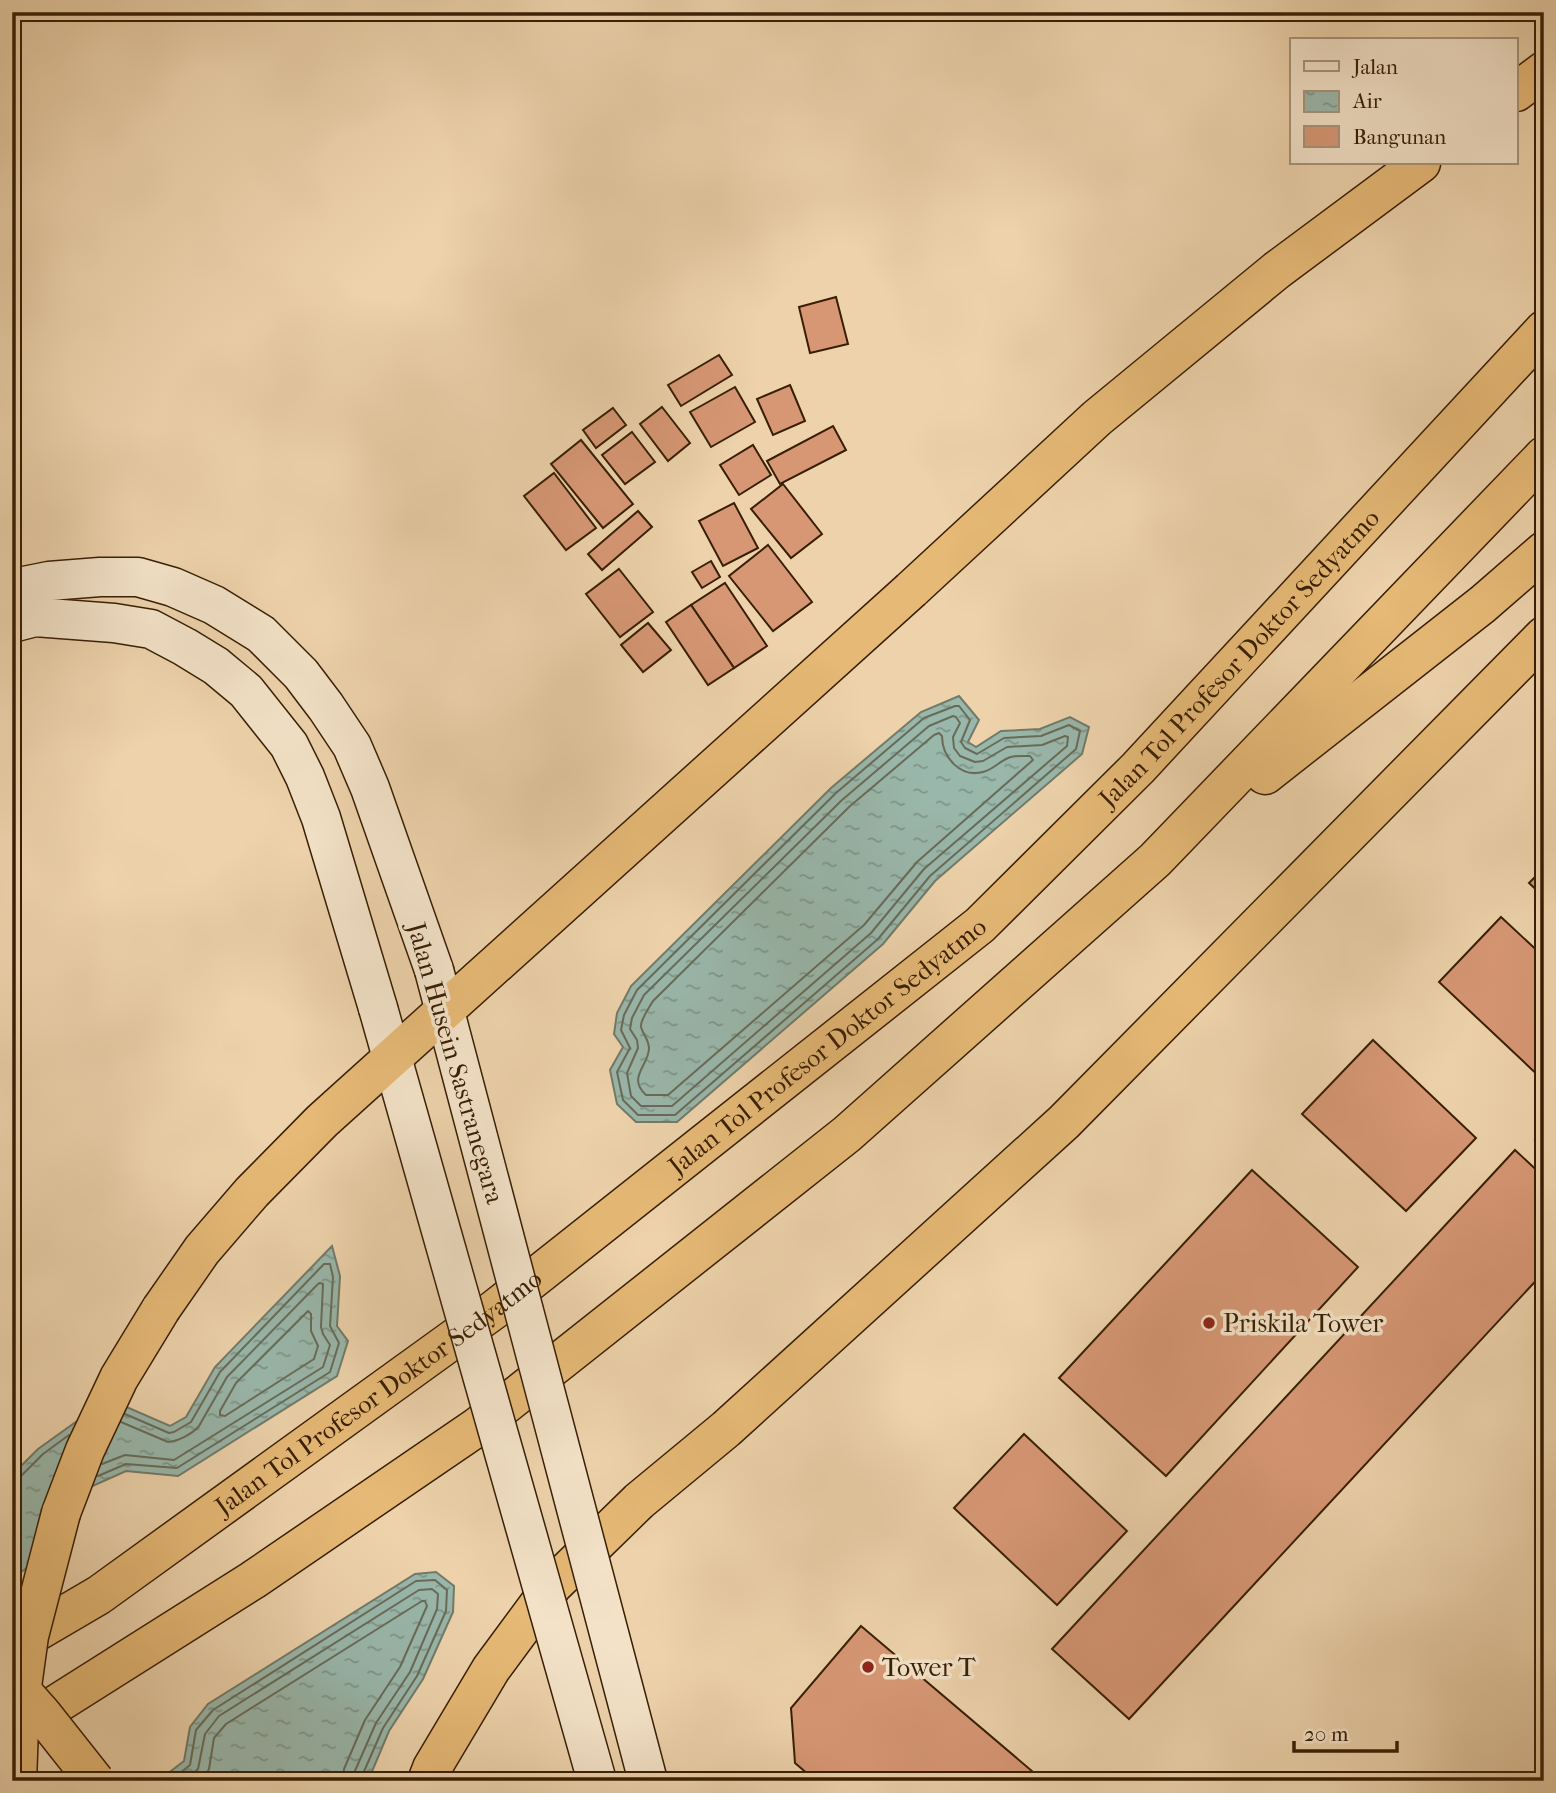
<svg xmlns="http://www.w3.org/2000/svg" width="1556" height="1793" font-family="'IM FELL French Canon',serif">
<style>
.water{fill:url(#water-ripples);stroke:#727a68;stroke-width:2}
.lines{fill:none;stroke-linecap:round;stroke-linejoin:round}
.shore{stroke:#686b58;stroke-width:2}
.building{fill:#d79775;stroke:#381f04;stroke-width:2}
.secondary-casing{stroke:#381f04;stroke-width:41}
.motorway-casing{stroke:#381f04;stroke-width:41}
.secondary{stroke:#f3e2c8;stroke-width:38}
.motorway{stroke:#e6b976;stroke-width:38}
.secondary-bridge-casing{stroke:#381f04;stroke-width:41;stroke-linecap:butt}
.motorway-bridge-casing{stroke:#381f04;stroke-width:41;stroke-linecap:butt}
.secondary-bridge{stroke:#f3e2c8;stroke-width:38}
.motorway-bridge{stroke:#e6b976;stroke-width:38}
.poi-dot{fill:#8f2418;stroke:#f3e2c8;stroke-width:2.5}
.labels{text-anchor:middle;stroke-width:7;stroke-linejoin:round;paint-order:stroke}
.street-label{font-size:26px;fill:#381f04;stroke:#f3e2c8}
.poi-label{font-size:26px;fill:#381f04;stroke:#f3e2c8;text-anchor:start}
</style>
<defs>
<pattern id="water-ripples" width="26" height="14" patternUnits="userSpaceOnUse" patternTransform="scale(1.75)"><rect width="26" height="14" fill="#99b7ab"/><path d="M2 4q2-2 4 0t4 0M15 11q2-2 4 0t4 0" fill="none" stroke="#7e9489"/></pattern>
</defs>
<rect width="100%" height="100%" fill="#edd2ab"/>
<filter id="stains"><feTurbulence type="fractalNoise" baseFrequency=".00286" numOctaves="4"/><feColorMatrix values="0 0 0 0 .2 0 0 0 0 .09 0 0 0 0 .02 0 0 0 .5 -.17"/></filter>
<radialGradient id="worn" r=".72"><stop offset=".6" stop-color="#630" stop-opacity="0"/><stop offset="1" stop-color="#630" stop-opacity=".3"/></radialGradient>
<g class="water">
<polygon points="959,696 979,720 968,742 976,747 1001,731 1040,729 1070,717 1089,727 1082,754 935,881 883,944 677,1122 636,1122 617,1104 610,1070 623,1047 614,1034 617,1013 631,986 831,788 921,712"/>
<polygon points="332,1246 340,1276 337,1326 348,1341 337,1376 178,1476 126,1471 88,1488 39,1560 12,1578 12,1475 38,1449 108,1399 170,1426 186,1417 215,1367"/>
<polygon points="436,1572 454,1586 453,1612 423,1679 389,1731 368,1781 158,1781 184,1761 190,1727 208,1704 415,1574"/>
</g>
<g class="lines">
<g class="shore">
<polygon points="955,706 959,706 970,720 961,742 965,748 977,754 1004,738 1041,736 1069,725 1080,731 1076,749 930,876 878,939 675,1115 638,1115 623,1100 617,1072 630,1048 621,1030 624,1015 637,990 836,793 924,718"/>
<polygon points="953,716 956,717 960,723 953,737 954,748 960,756 975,762 983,761 1007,747 1042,745 1065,736 1068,737 1067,746 924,869 871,933 672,1106 641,1106 631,1096 627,1073 638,1048 637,1040 630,1029 632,1018 644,995 842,800 929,726"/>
<path d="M939 733 942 736C942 757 960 778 983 772 992 770 999 762 1008 758 1014 755 1023 756 1030 756L1033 760 917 862 864 925 668 1095H646C627 1078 648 1066 649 1049 649 1039 643 1035 641 1027 640 1020 649 1008 653 1001L849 807 934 735Z"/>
<polygon points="308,1311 311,1314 311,1331 318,1346 314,1359 225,1416 220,1415 220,1411 236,1383"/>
<path d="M102 1464 125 1455 174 1460 323 1367 330 1345 323 1334 321 1327 323 1284 320 1283 318 1284 227 1377 199 1426C192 1434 179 1441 168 1442L121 1422"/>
<polyline points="98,1476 126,1464 177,1468 330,1372 339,1343 330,1326 333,1277 330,1264 324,1264 220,1372 191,1422 174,1432 169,1433 125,1414"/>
<polyline points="12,1479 19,1478 43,1454 69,1435"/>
<polyline points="170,1781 190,1765 196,1730 213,1710 416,1581 435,1580 447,1590 446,1611 417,1676 383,1728 362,1776 362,1781"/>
<polyline points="184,1781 198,1769 205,1734 219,1716 419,1590 432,1589 438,1594 437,1609 410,1672 376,1723 354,1773 353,1781"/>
<polyline points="202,1781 209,1769 214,1738 226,1724 422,1601 425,1601 427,1606 400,1667 365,1720 344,1769 343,1781"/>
</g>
</g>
<g class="building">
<polygon points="836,297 848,344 810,353 799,307"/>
<polygon points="719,355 732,375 681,406 668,385"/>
<polygon points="790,385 805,421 773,435 757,399"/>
<polygon points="735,387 755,422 711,447 690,412"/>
<polygon points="662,407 690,443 668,461 640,424"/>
<polygon points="613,408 626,425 596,448 583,430"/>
<polygon points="833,426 846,450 780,484 767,461"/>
<polygon points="632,432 655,462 625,484 602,455"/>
<polygon points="581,440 633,504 603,528 551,464"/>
<polygon points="753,445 771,475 739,495 720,465"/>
<polygon points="554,473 596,528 566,550 524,496"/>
<polygon points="783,484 822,534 791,558 751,509"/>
<polygon points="734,503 758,548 723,566 699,521"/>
<polygon points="638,511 652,527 602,570 588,554"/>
<polygon points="768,545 812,602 773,631 729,576"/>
<polygon points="711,561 720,577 702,588 692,572"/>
<polygon points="619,569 653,612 620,637 586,594"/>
<polygon points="725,583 767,646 734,668 691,605"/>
<polygon points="691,605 734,668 708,685 666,622"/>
<polygon points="648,623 671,650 643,672 621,645"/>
<polygon points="1544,868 1544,897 1529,883"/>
<polygon points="1501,917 1544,957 1543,1080 1439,982"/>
<polygon points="1373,1040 1476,1138 1406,1211 1302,1114"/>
<polygon points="1544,1130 1544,1148 1535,1140"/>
<polygon points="1515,1150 1544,1177 1544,1272 1129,1719 1052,1649"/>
<polygon points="1252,1170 1358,1267 1166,1476 1059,1378"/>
<polygon points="1024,1434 1127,1531 1057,1605 954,1508"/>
<polygon points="861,1626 1039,1777 1035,1781 816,1781 795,1763 791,1708"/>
</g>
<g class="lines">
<g class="secondary-casing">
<g id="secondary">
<polyline points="12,590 24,586 49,581 100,577 138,577 173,587 214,605 261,634 301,674 326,707 352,746 370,788 434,970"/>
<polyline points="12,623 35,617 114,623 151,629 185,647 216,666 246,691 289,745 305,777 321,818 378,1008"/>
</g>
</g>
<g class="motorway-casing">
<g id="motorway">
<polyline points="1516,92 1544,71"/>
<polyline points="911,590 1097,418 1277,270 1421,163"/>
<polyline points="1265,775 1483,604 1544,551"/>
<polyline points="61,1513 85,1450 119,1378 161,1309"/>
<path id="s1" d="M12 1646 99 1595 495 1309 980 925 1138 768 1544 330"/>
<polyline points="14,1731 253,1580 477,1427 847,1134 1155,860 1544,456"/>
<polyline points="427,1781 432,1768 491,1669 553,1585 639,1501 726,1429 1064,1122 1544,636"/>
</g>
</g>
<use href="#secondary" class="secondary"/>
<use href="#motorway" class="motorway"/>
<g class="secondary-bridge-casing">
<g id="secondary-bridge">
<polyline points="434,970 648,1781"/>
<polyline points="378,1008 597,1781"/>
</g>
</g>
<g class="motorway-bridge-casing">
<g id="motorway-bridge">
<polyline points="161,1309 202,1250 252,1192 322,1121 911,590"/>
<polyline points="12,1680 42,1714 95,1781"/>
<polyline points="17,1781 20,1701 29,1636 61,1513"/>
</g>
</g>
<use href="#secondary-bridge" class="secondary-bridge"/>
<use href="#motorway-bridge" class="motorway-bridge"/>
</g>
<g class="poi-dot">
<circle cx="1209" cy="1323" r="7"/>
<circle cx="868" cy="1667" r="7"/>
</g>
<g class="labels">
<g class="street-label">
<text dy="9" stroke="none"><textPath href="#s1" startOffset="1580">Jalan Tol Profesor Doktor Sedyatmo</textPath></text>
<text dy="9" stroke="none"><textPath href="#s1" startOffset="1013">Jalan Tol Profesor Doktor Sedyatmo</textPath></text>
<text transform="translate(456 1063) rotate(74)" y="9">Jalan Husein Sastranegara</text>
<text dy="9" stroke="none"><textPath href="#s1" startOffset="446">Jalan Tol Profesor Doktor Sedyatmo</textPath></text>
</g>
<g class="poi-label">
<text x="1223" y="1332">Priskila Tower</text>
<text x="882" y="1676">Tower T</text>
</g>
</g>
<rect width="1556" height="1793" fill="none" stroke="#edd2ab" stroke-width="42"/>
<rect x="14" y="14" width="1528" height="1765" fill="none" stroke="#381f04" stroke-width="3.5"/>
<rect x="21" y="21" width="1514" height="1751" fill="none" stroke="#381f04" stroke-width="2"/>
<rect x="1290" y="38" width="228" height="126" fill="#f3e2c8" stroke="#a8947a" stroke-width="2"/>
<rect x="1304" y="61" width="35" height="10" fill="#f3e2c8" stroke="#a8947a" stroke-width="2"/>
<text x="1353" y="74" font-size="21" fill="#381f04">Jalan</text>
<rect x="1304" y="91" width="35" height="21" fill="url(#water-ripples)" stroke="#a8947a" stroke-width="2"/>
<text x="1353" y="108" font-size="21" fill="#381f04">Air</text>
<rect x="1304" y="126" width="35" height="21" fill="#d79775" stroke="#a8947a" stroke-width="2"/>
<text x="1353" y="144" font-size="21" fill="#381f04">Bangunan</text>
<path d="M1294 1741v10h103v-10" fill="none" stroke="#381f04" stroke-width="3.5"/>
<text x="1304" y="1741" font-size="21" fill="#381f04" stroke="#f3e2c8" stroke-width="5" paint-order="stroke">20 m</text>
<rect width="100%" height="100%" filter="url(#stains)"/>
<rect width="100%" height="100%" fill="url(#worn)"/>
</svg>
